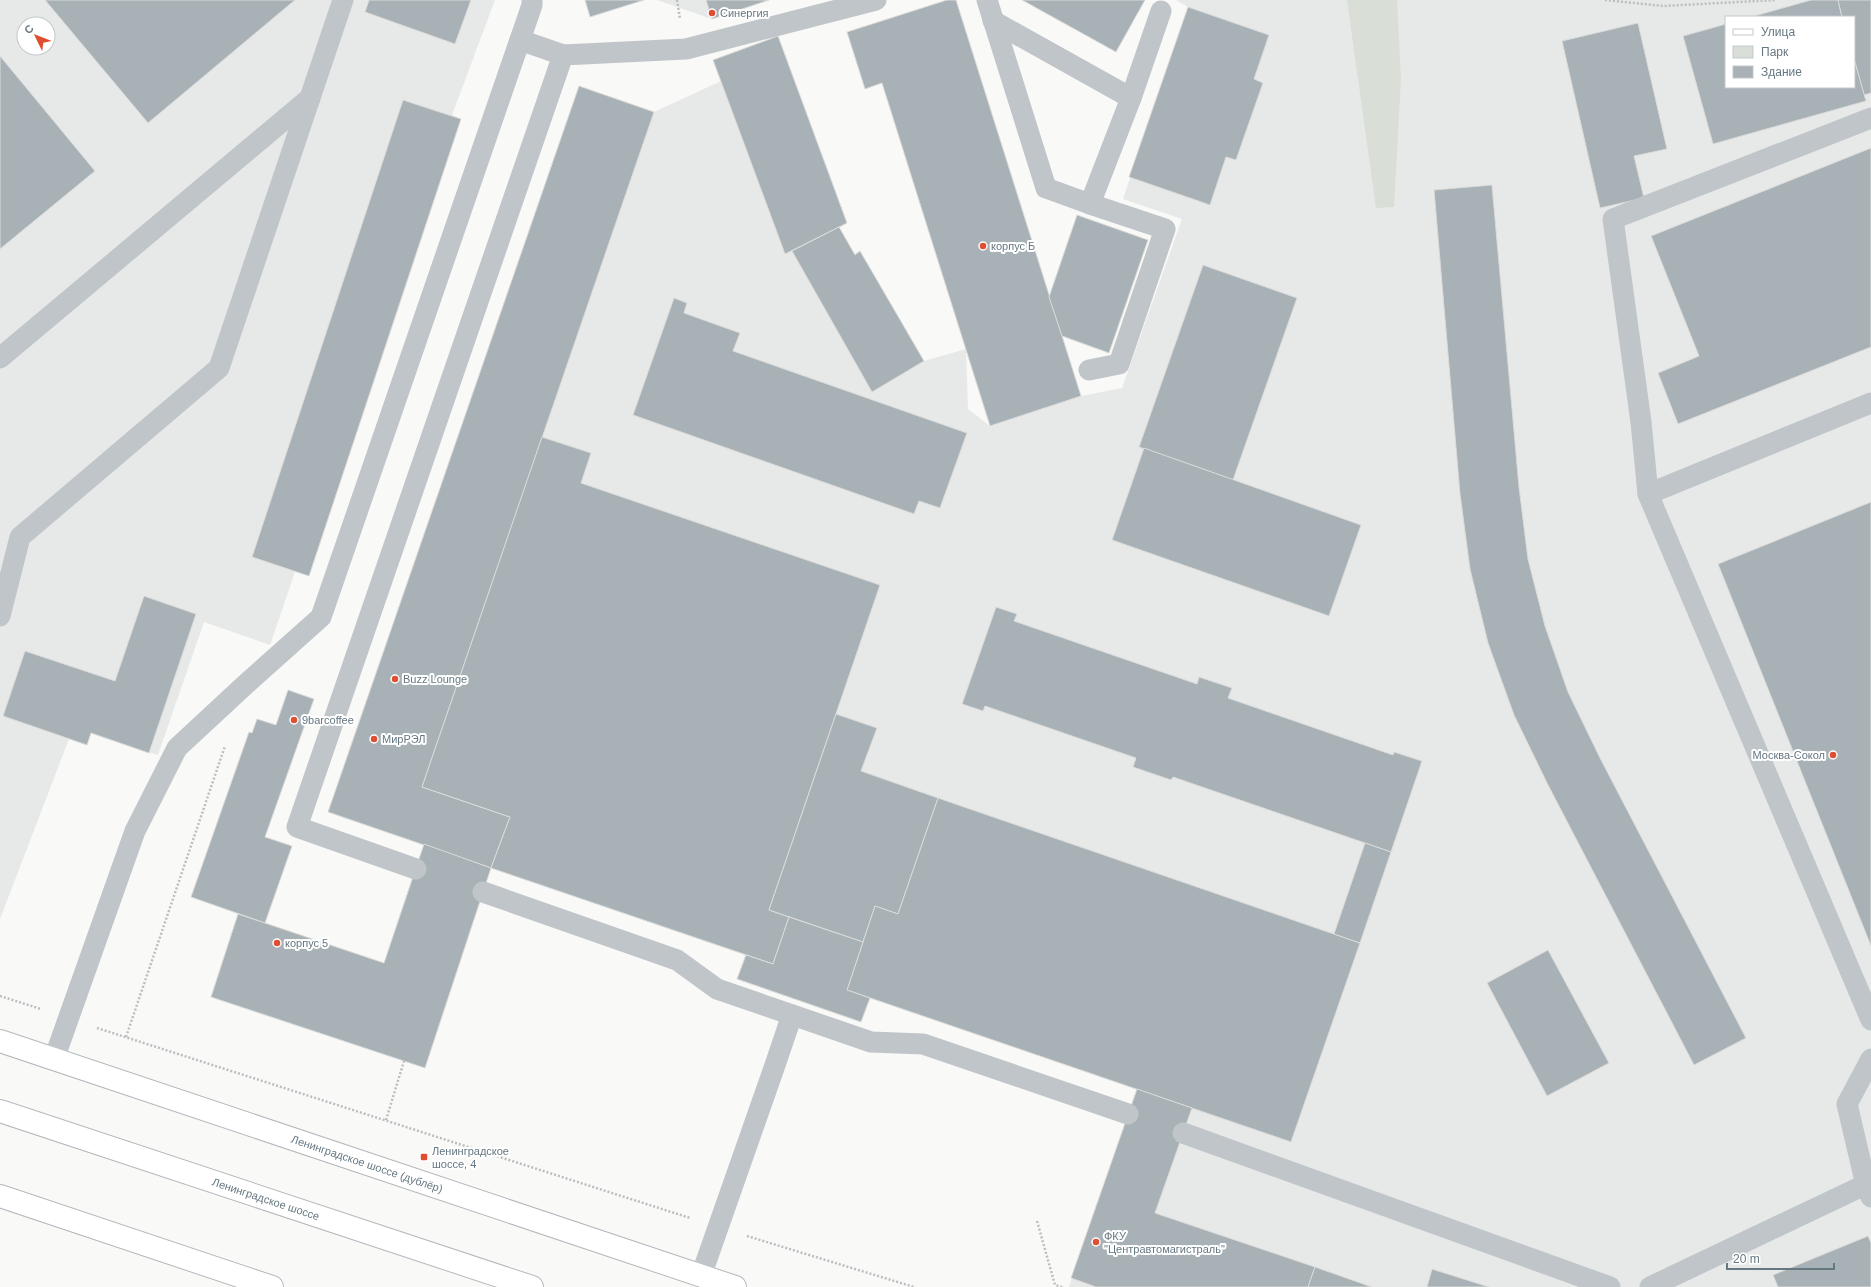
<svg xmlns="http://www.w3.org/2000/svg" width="1871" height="1287" font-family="Arial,sans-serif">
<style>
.built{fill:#e7e9e8;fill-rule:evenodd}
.green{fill:#d9ded6}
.building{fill:#a7b1b6;stroke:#dbdbd9}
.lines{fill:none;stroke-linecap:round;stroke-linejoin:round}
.secondary-casing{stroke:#b3b9bd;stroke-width:24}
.primary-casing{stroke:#b4babd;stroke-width:24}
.path{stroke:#bbbec1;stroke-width:2.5;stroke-dasharray:2 2;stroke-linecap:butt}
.service{stroke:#c0c5c9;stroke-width:21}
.secondary{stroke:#fff;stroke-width:22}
.primary{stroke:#fff;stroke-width:22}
.poi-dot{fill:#df4e31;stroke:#fff;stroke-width:1.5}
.labels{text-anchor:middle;stroke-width:4;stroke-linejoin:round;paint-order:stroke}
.poi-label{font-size:11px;fill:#657781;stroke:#fff;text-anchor:start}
.street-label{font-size:11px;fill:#657781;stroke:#fff}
</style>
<rect width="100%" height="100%" fill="#f9f9f7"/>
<g class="built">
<path d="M0 0H495L452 115 461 119 309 576 295 572 270 645 204 622 158 755 91 733 87 745 69 739 0 919ZM24 24H48V48H24Z"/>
<polygon points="657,0 769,0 712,19"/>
<path d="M1176 0H1871V1287H1069L1137 1089 870 998 861 1022 800 1001 737 979 745 955 328 812 579 86 654 112 721 81 713 60 778 36 847 223 839 228 854 254 860 251 924 361 966 349 968 409 990 426 1081 396 1122 388 1182 219 1123 199 1188 7ZM1726 17H1854V87H1726Z"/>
</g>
<polygon class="green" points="1347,0 1397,0 1401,79 1394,207 1376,208"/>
<g class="building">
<polygon points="45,0 295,0 148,123"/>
<polygon points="369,0 471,0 455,44 365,12"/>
<polygon points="585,0 644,0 590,17"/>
<polygon points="706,0 769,0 712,19"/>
<polygon points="947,0 956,0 1081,396 990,426 882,83 865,89 847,32"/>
<polygon points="1022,0 1145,0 1116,52"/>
<polygon points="1811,0 1838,0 1842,17 1751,17"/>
<polygon points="1838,0 1871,0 1871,93 1864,95 1854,59 1854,17 1842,17"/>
<polygon points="1188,7 1269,35 1254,79 1263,83 1236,160 1226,157 1210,205 1129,177"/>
<polygon points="1638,23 1667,149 1634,156 1644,198 1600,208 1562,41"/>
<polygon points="1726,24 1726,87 1854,87 1854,59 1866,101 1713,144 1683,36"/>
<polygon points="778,36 847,223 785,254 713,60"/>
<polygon points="0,56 95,171 0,249"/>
<polygon points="579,86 654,112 422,787 510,817 491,868 328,812"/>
<polygon points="403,100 461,119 309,576 252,557"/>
<polygon points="1871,148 1871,347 1678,424 1658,373 1699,356 1651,236"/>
<polygon points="1492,185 1519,487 1528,559 1545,626 1568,692 1600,758 1746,1038 1694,1065 1548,785 1514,715 1488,643 1470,569 1460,494 1434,190"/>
<polygon points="1077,215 1148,240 1109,353 1062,336 1049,297"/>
<polygon points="839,227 855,255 860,251 924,361 872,392 792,251"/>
<polygon points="1203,265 1297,298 1233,480 1139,447"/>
<polygon points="674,298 687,303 684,313 740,333 733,351 967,433 940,508 919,501 914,514 633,415"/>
<polygon points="542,437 591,453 581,483 880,585 769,910 789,917 773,964 491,868 510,817 422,787"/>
<polygon points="1144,448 1361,525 1329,616 1112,540"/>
<polygon points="1871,502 1871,946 1718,564"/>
<polygon points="144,596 196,614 149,753 91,733 87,745 3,716 25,651 115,681"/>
<polygon points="996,607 1017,614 1014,621 1197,684 1199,677 1232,688 1228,698 1393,755 1394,752 1422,761 1391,852 1173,777 1171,780 1133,767 1136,758 985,706 983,711 962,704"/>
<polygon points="288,690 314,699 265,837 292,846 265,923 191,897 249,732 252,733 257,719 276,725"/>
<polygon points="836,714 877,728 861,771 938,798 898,914 875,906 863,942 769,910"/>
<polygon points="938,798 1360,943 1291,1142 847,990 875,906 898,914"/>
<polygon points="1365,843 1391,852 1360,943 1334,934"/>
<polygon points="424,844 491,868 425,1068 211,997 238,914 384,963"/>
<polygon points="789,917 863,942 847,990 870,998 861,1022 737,979 746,955 773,964"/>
<polygon points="1548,950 1609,1063 1547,1096 1487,983"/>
<polygon points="1137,1089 1192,1108 1155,1213 1315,1267 1308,1287 1096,1287 1071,1278"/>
<polygon points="1868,1236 1871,1243 1871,1287 1778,1287 1773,1275"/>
<polygon points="1315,1267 1372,1287 1308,1287"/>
<polygon points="1432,1269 1489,1287 1427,1287"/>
</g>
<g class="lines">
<g class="secondary-casing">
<g id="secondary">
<path id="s1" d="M0 1041 735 1287"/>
</g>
</g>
<g class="primary-casing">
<g id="primary">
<path id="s2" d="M0 1111 532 1287"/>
<polyline points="0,1196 272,1287"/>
</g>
</g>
<g class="path">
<polyline points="677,0 680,19"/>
<polyline points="1605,0 1663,6 1776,0"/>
<polyline points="0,996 41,1009"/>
<polyline points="97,1028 690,1218"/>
<polyline points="126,1037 225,746"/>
<polyline points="386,1120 404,1061"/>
<polyline points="1037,1221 1055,1285 1062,1287"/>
<polyline points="747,1236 914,1287"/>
</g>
<g class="service">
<polyline points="987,0 1046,188 1090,204 1131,98 1161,11"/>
<polyline points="993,21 1131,98"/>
<polyline points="520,40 563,55 686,49 876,0"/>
<polyline points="1871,118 1613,219 1641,422 1648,494 1871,1020"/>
<polyline points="0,358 310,98"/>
<polyline points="1089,370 1119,364 1165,229 1090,204"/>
<polyline points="1648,494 1871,403"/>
<polyline points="0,616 20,537 219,368 343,0"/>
<polyline points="416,869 297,827 563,55"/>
<polyline points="483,892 677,960 717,989 871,1042 923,1044 1128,1114"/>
<polyline points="54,1059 135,831 177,748 246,684 321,617 532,5 532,0"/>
<polyline points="1871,1059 1847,1104 1866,1185 1871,1197"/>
<polyline points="1183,1133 1610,1287"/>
<polyline points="701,1276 774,1068 792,1015"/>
<polyline points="1650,1287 1871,1182"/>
</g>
<use href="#secondary" class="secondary"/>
<use href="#primary" class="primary"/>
</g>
<g class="poi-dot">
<circle cx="712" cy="13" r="4"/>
<circle cx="983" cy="246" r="4"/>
<circle cx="395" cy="679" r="4"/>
<circle cx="294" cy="720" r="4"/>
<circle cx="374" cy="739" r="4"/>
<circle cx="1833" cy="755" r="4"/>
<circle cx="277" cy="943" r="4"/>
<rect x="420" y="1153" width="8" height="8" rx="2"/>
<circle cx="1096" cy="1242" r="4"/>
</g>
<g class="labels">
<g class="poi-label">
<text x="720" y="17">Синергия</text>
<text x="991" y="250">корпус Б</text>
<text x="403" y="683">Buzz Lounge</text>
<text x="302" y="724">9barcoffee</text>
<text x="382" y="743">МирРЭЛ</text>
<text x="1825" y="759" text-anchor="end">Москва-Сокол</text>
<text x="285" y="947">корпус 5</text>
<text x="432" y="1155">Ленинградское<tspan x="432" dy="13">шоссе, 4</tspan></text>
<text x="1104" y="1240">ФКУ<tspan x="1104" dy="13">"Центравтомагистраль"</tspan></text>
</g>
<g class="street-label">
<text dy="4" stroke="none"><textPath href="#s1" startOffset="387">Ленинградское шоссе (дублёр)</textPath></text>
<text dy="4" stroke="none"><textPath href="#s2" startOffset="280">Ленинградское шоссе</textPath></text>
</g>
</g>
<rect x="1725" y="16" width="130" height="72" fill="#ffffff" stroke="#c1c9cd"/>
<rect x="1733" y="29" width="20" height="6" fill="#ffffff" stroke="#c1c9cd"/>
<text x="1761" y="36" font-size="12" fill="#657781">Улица</text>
<rect x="1733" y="46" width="20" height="12" fill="#d9ded6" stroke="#c1c9cd"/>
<text x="1761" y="56" font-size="12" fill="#657781">Парк</text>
<rect x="1733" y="66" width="20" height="12" fill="#a7b1b6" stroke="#c1c9cd"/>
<text x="1761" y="76" font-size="12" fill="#657781">Здание</text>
<g transform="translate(36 36) rotate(313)"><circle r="19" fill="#ffffff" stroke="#c1c9cd"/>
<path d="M0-3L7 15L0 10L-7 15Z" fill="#df4e31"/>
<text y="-6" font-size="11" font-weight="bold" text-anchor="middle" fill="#657781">С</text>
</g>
<path d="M1727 1263v6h107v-6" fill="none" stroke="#657781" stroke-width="2"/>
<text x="1733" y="1263" font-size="12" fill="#657781" stroke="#ffffff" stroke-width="3" paint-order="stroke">20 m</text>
</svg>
